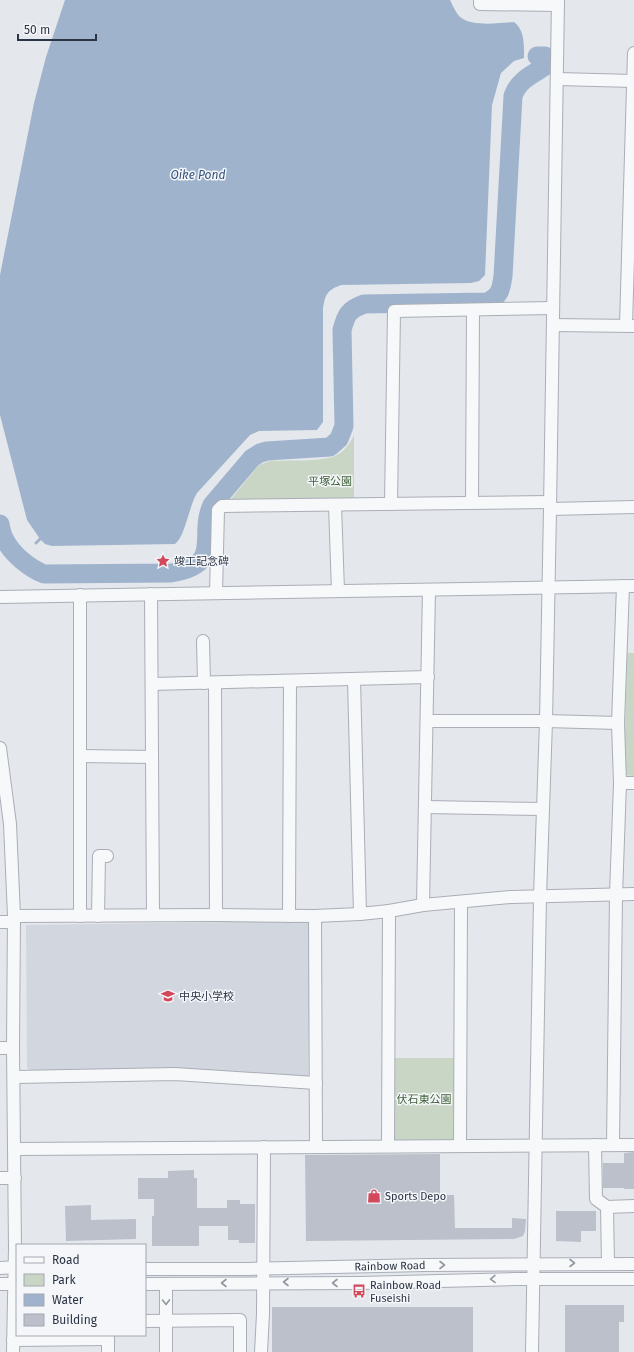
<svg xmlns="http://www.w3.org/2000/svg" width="634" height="1352" font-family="'Fira Sans','Noto Sans JP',sans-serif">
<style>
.built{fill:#d2d6de}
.green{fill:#c9d6c5}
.water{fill:#9fb4cc}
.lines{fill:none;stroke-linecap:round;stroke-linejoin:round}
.stream{stroke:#9fb4cc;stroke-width:3}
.river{stroke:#9fb4cc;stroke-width:19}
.building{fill:#bbc0ca}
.minor-casing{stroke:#a9aeb7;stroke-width:14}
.minor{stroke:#f7f8fa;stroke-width:12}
.oneway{stroke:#9196a0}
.labels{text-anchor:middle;stroke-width:3;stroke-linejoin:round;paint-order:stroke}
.park-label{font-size:11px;fill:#3f6138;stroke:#f4f6f9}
.poi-label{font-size:11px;fill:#2b3445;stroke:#f4f6f9;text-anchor:start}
.street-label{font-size:11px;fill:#2b3445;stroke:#f4f6f9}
.water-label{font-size:12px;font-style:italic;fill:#34527a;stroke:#f4f6f9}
</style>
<rect width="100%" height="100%" fill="#e4e7ec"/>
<polygon class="built" points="311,921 308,1076 174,1068 30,1071 27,1067 26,925"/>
<g class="green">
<path d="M354 435V503L226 505 259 465 270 461C288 460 320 462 335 456 344 452 350 444 354 435Z"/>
<polygon points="627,653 634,653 634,776 624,775"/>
<polygon points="393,1058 456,1058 455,1140 391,1140"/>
</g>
<path class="water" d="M65 0H450C453 6 456 13 460 17 472 27 499 23 514 22 525 30 524 46 524 58L514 61 501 73 492 105 485 275 479 281 471 283 341 285C327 290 325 295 323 309V422L317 430 259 431 250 435 197 493C189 506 185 537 175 544L52 546 45 544 40 539 27 520 0 415V275L34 103 46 57Z"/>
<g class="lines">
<g class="stream">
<polyline points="36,543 40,539"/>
<polyline points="21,559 25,555"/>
</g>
<path class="river" d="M0 524C1 530 2 535 5 540 12 554 29 568 44 574L171 573C225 564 197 537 212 505L252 458 260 453 267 451 330 447 339 439 344 426 342 330C346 315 348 310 364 304L487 302C500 296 501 290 503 276L513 96C518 81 531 75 544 67L545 56H537"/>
</g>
<g class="building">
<polygon points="634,1152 634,1189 624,1189 624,1188 603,1188 603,1163 624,1163 624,1153"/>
<polygon points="440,1154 440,1195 454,1195 455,1228 512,1228 512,1218 526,1219 525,1231 523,1236 514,1239 306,1241 305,1155"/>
<polygon points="194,1170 194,1178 197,1178 197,1208 227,1208 227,1200 240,1200 240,1204 255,1204 255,1243 239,1243 239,1240 228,1240 228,1226 199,1226 199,1246 152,1246 152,1216 154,1216 154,1199 138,1199 138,1178 168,1178 168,1171"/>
<polygon points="91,1205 91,1220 136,1219 136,1239 66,1241 65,1206"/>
<polygon points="556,1211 596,1211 596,1231 581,1231 581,1242 556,1241"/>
<polygon points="565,1305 624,1305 624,1322 619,1322 619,1352 565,1352"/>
<rect x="272" y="1307" width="201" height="45"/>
</g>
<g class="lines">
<g class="minor-casing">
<g id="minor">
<polyline points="480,0 480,4 558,5"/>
<polyline points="557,79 634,81"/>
<polyline points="553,325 633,326"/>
<polyline points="626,325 634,53"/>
<polyline points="472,502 473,310"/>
<polyline points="391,504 394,311 553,308"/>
<polyline points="335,505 338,591"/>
<polyline points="550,509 634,507"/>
<polyline points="216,593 218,510 222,506 550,502"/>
<polyline points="151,594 153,915"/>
<polyline points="80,595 80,916"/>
<polyline points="0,597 634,586"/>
<polyline points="203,641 204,683"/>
<polyline points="354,680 360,914"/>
<polyline points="215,683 216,915"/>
<polyline points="152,684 428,677"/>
<polyline points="428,721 546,721 618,723"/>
<polyline points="0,748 10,824 14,916 13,1048 15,1248 13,1352"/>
<polyline points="80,756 152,757"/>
<polyline points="620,783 634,783"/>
<polyline points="426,807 543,809"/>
<polyline points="423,905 429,590"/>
<polyline points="14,916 216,915 315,916 360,914 389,911 423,905 511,897 634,894"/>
<polyline points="98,916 99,856 107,856"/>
<polyline points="289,916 290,681"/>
<polyline points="315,916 316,1147"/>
<polyline points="0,922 14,922"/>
<polyline points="0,1048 13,1048"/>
<polyline points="15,1077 175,1074 316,1083"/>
<polyline points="595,1145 596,1199 607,1207 608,1264"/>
<polyline points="613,1145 616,895 620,783 618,723 623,586"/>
<polyline points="388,1146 389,911"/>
<polyline points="460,1146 461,902"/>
<polyline points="15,1149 634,1145"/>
<polyline points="0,1178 15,1178"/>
<polyline points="607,1207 634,1206"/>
<polyline points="0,1268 17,1267"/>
<path id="s1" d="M145 1269H247L425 1265 634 1264"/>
<polyline points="0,1284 17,1284"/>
<polyline points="145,1284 360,1283 515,1279 634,1279"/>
<polyline points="166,1284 166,1352"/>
<polyline points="145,1321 240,1320 240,1352"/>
<polyline points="108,1339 108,1352"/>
<polyline points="13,1340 108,1339 108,1335"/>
<polyline points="261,1352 263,1314 264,1147"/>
<polyline points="532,1352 540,897 546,721 550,509 558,0"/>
</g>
</g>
<use href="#minor" class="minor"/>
</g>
<defs><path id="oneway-chevron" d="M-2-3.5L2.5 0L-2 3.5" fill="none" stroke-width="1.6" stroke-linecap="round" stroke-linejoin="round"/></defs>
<g class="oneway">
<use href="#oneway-chevron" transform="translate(572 1263)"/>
<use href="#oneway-chevron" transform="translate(442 1265)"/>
<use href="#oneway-chevron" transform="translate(493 1279) rotate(179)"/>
<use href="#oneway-chevron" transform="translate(286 1282) rotate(-180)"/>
<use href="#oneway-chevron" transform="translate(224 1283) rotate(180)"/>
<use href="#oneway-chevron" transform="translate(335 1283) rotate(180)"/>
<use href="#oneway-chevron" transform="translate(166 1302) rotate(89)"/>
</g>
<defs>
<g id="sight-bare" transform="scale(1.08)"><path d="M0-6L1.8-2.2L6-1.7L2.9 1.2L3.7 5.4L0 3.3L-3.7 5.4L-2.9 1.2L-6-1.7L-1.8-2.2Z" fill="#d1495b" stroke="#f4f6f9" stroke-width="2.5" paint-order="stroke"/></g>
<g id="school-bare" transform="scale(1.08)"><path d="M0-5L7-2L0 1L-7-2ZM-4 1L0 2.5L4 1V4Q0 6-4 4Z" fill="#d1495b" stroke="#f4f6f9" stroke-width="2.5" paint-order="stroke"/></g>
<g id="shop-bare" transform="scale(1.08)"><path d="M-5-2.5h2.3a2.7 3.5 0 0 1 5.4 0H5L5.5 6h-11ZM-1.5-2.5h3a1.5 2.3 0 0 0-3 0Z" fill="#d1495b" stroke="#f4f6f9" stroke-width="2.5" paint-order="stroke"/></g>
<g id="bus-bare" transform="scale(1.08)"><path d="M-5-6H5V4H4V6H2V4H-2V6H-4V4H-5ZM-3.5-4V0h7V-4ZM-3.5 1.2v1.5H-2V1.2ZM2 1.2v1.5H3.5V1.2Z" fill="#d1495b" stroke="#f4f6f9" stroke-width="2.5" paint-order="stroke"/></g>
</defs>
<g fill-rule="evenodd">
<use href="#sight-bare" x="163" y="561"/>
<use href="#school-bare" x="168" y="996"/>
<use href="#shop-bare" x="374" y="1196"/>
<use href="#bus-bare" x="359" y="1291"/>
</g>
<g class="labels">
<g class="park-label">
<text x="330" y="485">平塚公園</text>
<text x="424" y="1103">伏石東公園</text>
</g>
<g class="poi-label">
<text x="174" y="565">竣工記念碑</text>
<text x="179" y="1000">中央小学校</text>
<text x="385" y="1200">Sports Depo</text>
<text x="370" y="1289">Rainbow Road<tspan x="370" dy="13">Fuseishi</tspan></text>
</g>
<g class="street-label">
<text dy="4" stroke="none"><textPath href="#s1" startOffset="245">Rainbow Road</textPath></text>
</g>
<g class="water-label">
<text x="198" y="179">Oike Pond</text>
</g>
</g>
<rect x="16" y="1244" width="130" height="92" fill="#f4f6f9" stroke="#a4a8b1"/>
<rect x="24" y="1257" width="20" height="6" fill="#f7f8fa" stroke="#a4a8b1"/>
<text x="52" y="1264" font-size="12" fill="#2b3445">Road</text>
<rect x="24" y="1274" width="20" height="12" fill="#c9d6c5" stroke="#a4a8b1"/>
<text x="52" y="1284" font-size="12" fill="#2b3445">Park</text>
<rect x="24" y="1294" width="20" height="12" fill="#9fb4cc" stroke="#a4a8b1"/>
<text x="52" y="1304" font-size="12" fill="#2b3445">Water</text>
<rect x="24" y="1314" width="20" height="12" fill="#bbc0ca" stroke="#a4a8b1"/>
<text x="52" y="1324" font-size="12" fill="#2b3445">Building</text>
<path d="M18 34v6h78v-6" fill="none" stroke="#2b3445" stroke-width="2"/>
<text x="24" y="34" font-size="12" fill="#2b3445" stroke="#f4f6f9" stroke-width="3" paint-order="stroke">50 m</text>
</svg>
